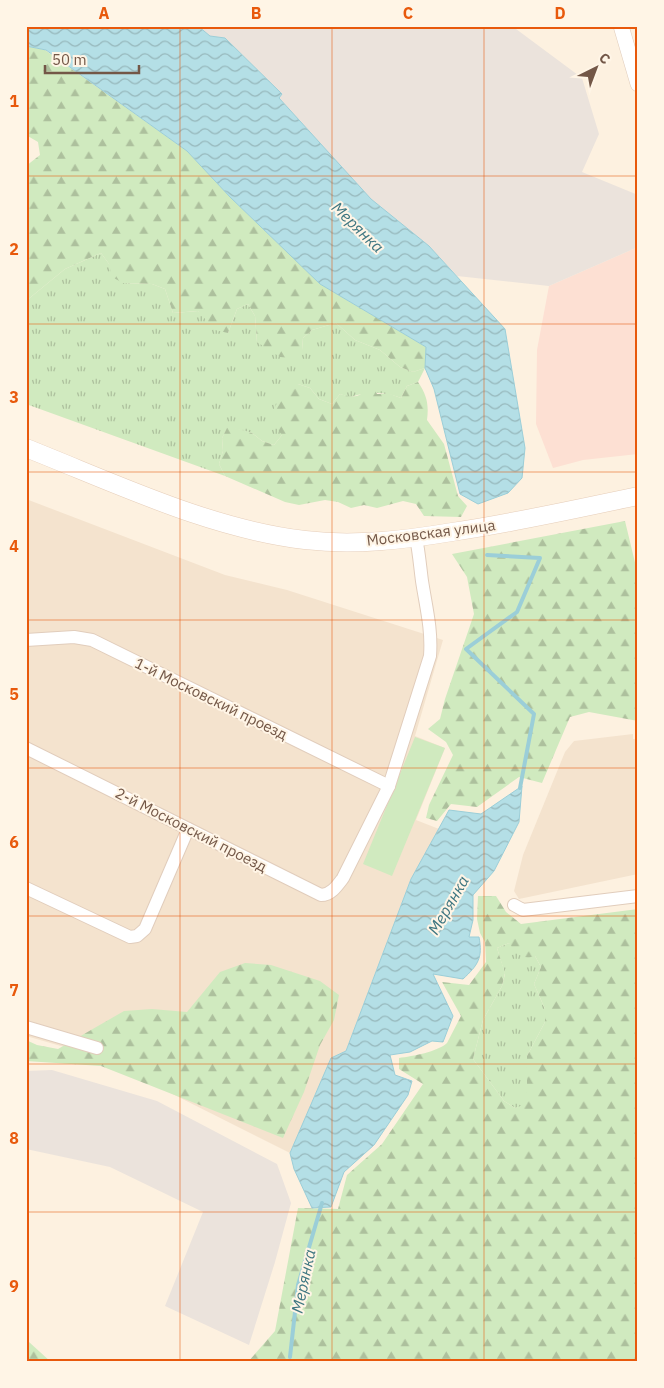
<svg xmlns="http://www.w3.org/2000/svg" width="664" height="1388" font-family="'IBM Plex Sans',sans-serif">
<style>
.residential{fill:#f4e3ce}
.commercial{fill:#fde0d3}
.industrial{fill:#ebe3dc}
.grass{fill:url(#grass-tufts)}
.forest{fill:url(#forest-firs);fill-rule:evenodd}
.park{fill:#d0eabf}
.water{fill:url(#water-waves);stroke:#9bced8}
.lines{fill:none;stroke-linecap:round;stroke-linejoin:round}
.stream{stroke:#9bced8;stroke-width:4}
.minor-casing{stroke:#e1cdbc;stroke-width:14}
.tertiary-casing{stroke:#e1cdbc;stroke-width:16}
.secondary-casing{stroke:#e6ceba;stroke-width:19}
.minor{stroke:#fff;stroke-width:12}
.tertiary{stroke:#fff;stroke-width:15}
.secondary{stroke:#fff;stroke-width:18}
.grid{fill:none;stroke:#e8590c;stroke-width:1;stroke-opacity:0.55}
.labels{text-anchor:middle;stroke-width:4;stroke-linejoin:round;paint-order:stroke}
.street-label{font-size:15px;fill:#735747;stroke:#fff5e6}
.water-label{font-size:16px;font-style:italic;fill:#3e7681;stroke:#fff5e6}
.neatline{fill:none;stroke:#e8590c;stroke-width:2}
.grid-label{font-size:16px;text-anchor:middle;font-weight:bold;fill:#e8590c}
</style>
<defs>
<pattern id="grass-tufts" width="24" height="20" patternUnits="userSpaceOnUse" patternTransform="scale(1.25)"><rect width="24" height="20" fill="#d0eabf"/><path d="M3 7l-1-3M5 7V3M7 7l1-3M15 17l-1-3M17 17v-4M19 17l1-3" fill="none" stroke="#adc09d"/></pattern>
<pattern id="forest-firs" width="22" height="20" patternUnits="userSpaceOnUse" patternTransform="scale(1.25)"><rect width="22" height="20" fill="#d0eabf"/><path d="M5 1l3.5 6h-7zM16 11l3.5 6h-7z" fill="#adc09d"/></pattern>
<pattern id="water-waves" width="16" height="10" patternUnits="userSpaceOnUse" patternTransform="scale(1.25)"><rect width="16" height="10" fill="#b4dfe6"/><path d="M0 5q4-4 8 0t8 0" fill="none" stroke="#97b8bc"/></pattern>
</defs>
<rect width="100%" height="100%" fill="#fdf1e0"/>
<g class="residential">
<polygon points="26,499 225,575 287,590 443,640 415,736 445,748 416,820 439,829 411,879 346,1051 331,1058 290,1153 99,1057 26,1036"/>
<polygon points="633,734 633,739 638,739 638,874 519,899 514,891 523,855 565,752 574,741"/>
</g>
<polygon class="commercial" points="638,247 638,454 583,460 553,468 536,424 537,350 549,286"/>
<g class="industrial">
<polygon points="198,26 512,26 582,78 599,134 582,172 638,195 638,247 549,286 457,276 429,246 371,199 279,98 282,94 225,38 210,36"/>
<polygon points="52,1070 157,1101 277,1164 291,1203 275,1262 249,1345 165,1306 203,1212 110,1167 26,1149 26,1071"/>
</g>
<g class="grass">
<path d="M101 253 123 283 152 284 165 289 173 313 198 311 228 333 237 309 248 304 255 316 257 342 302 350 303 338 312 330 336 323 355 340 380 350 400 367 413 372 425 368 418 382 407 386 401 398C392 394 373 391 362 394 349 396 355 399 340 394L332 404 319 399 310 388 298 384 282 435 274 445 262 441 252 433 228 427 222 438 223 451 219 464 225 476 26 404V301L65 269Z"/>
<polygon points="509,943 535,956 541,967 534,984 545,1009 545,1022 527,1056 527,1105 515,1108 504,1101 473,1059 483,1020 502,986 505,974 497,948"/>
</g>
<g class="forest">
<polygon points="26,46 45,50 187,151 230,197 320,284 426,347 425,368 413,372 400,367 380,350 355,340 336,323 312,330 303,338 302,350 293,358 280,357 257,342 255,316 248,304 237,309 228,333 215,330 198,311 173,313 165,289 152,284 123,283 112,277 109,264 101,253 65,269 26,301 26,166 40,155 38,142 26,135"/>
<path d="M418 382C427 395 429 405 427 420L444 444 458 496 467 506 461 517 424 516 416 504 403 501 377 508 364 505 351 508 338 502 325 500 299 505 285 502 225 476 219 464 223 451 222 438 228 426 252 433 262 441 274 445 282 435 274 425 273 411 285 387 298 384 310 388 319 399 332 404 340 394C356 399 361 397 371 383L377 394H390L401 398 407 386Z"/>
<polygon points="625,521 638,575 638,721 589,712 570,717 542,783 519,777 477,807 451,804 437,821 426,818 429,805 453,755 446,742 428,729 440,719 445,699 474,614 467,577 452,554"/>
<path d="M478 896H496L506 912 521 924 638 909V1362H248L275 1331 298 1208 338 1209 347 1175 382 1144 423 1084 399 1069V1058C413 1056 437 1052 447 1043L461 1016 442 982 469 985 486 962 485 942 480 933 477 919ZM509 943C516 954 522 960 535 956L541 967 534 984 545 1009V1022L527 1056V1104L515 1108 504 1101 473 1059 483 1020 502 986 505 973 497 948Z"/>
<polygon points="245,963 271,965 320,981 339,995 334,1020 320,1045 304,1092 283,1138 101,1066 26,1061 26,1040 37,1045 58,1049 124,1011 152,1009 187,1012 220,972"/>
<polygon points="26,1342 29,1342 51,1362 26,1362"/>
</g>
<polygon class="park" points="415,737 445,748 392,876 363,864"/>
<g class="water">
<polygon points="26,26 198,26 210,36 225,38 282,94 279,98 371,199 429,246 505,329 525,448 522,478 508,493 478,504 460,494 434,389 425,368 426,347 320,284 230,197 187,151 46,50 26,46"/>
<path d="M522 786 519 822 494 871 473 895V920L469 937H479C483 958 478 965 463 979L433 974 453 1016 443 1042 432 1041 410 1052 390 1055 395 1075 412 1081 408 1095 374 1145 344 1172 331 1207 312 1208 294 1169 290 1153 331 1058 346 1051 411 879 449 810 481 814Z"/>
</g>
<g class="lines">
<g class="stream">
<polyline points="487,555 540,558 517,612 466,649 534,714 520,788"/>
<polyline points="290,1357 298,1285 322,1203"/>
</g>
<g class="minor-casing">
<g id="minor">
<polyline points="26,640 74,637 92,640 389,786"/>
<path d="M26 748 321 895C331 895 337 886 343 878L389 786 430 656C432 629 426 607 422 581 420 566 419 552 416 538"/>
<polyline points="26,888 130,937 137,936 145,929 188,829"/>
<polyline points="514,905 523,910 638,896"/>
<polyline points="26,1027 97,1048"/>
</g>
</g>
<g class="tertiary-casing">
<polyline id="tertiary" points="621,26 638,84"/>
</g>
<g class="secondary-casing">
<path id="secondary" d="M26 448C115 483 210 529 305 540 354 546 404 540 452 532 514 523 576 509 638 496"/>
</g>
<use href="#minor" class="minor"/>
<use href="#tertiary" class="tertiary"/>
<use href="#secondary" class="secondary"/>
</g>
<path class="grid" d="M180 26V1362M332 26V1362M484 26V1362M26 176H638M26 324H638M26 472H638M26 620H638M26 768H638M26 916H638M26 1064H638M26 1212H638"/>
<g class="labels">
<g class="street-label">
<text transform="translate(431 533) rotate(-7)" y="5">Московская улица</text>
<text transform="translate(211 699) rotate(26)" y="5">1-й Московский проезд</text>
<text transform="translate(191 830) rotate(27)" y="5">2-й Московский проезд</text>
</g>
<g class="water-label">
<text transform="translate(358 227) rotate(44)" y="6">Мерянка</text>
<text transform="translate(448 905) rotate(-60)" y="6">Мерянка</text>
<text transform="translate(303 1281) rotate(-78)" y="6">Мерянка</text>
</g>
</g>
<rect width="664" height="1388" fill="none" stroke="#fff5e6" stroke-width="55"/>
<g transform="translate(596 68) rotate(42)" stroke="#fff5e6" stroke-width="4" paint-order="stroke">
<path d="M0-4L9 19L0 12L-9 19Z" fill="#735747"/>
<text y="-8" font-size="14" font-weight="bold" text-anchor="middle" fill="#735747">С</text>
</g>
<path d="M45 65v8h94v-8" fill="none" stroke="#735747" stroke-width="2.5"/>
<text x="52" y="65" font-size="15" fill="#735747" stroke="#fff5e6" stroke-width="4" paint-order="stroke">50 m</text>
<rect x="28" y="28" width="608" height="1332" class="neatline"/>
<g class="grid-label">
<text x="104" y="19">A</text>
<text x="256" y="19">B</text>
<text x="408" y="19">C</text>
<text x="560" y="19">D</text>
<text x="14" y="107">1</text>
<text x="14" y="255">2</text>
<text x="14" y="403">3</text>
<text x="14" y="552">4</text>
<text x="14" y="700">5</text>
<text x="14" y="848">6</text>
<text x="14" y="996">7</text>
<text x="14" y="1144">8</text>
<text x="14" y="1292">9</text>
</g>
</svg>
